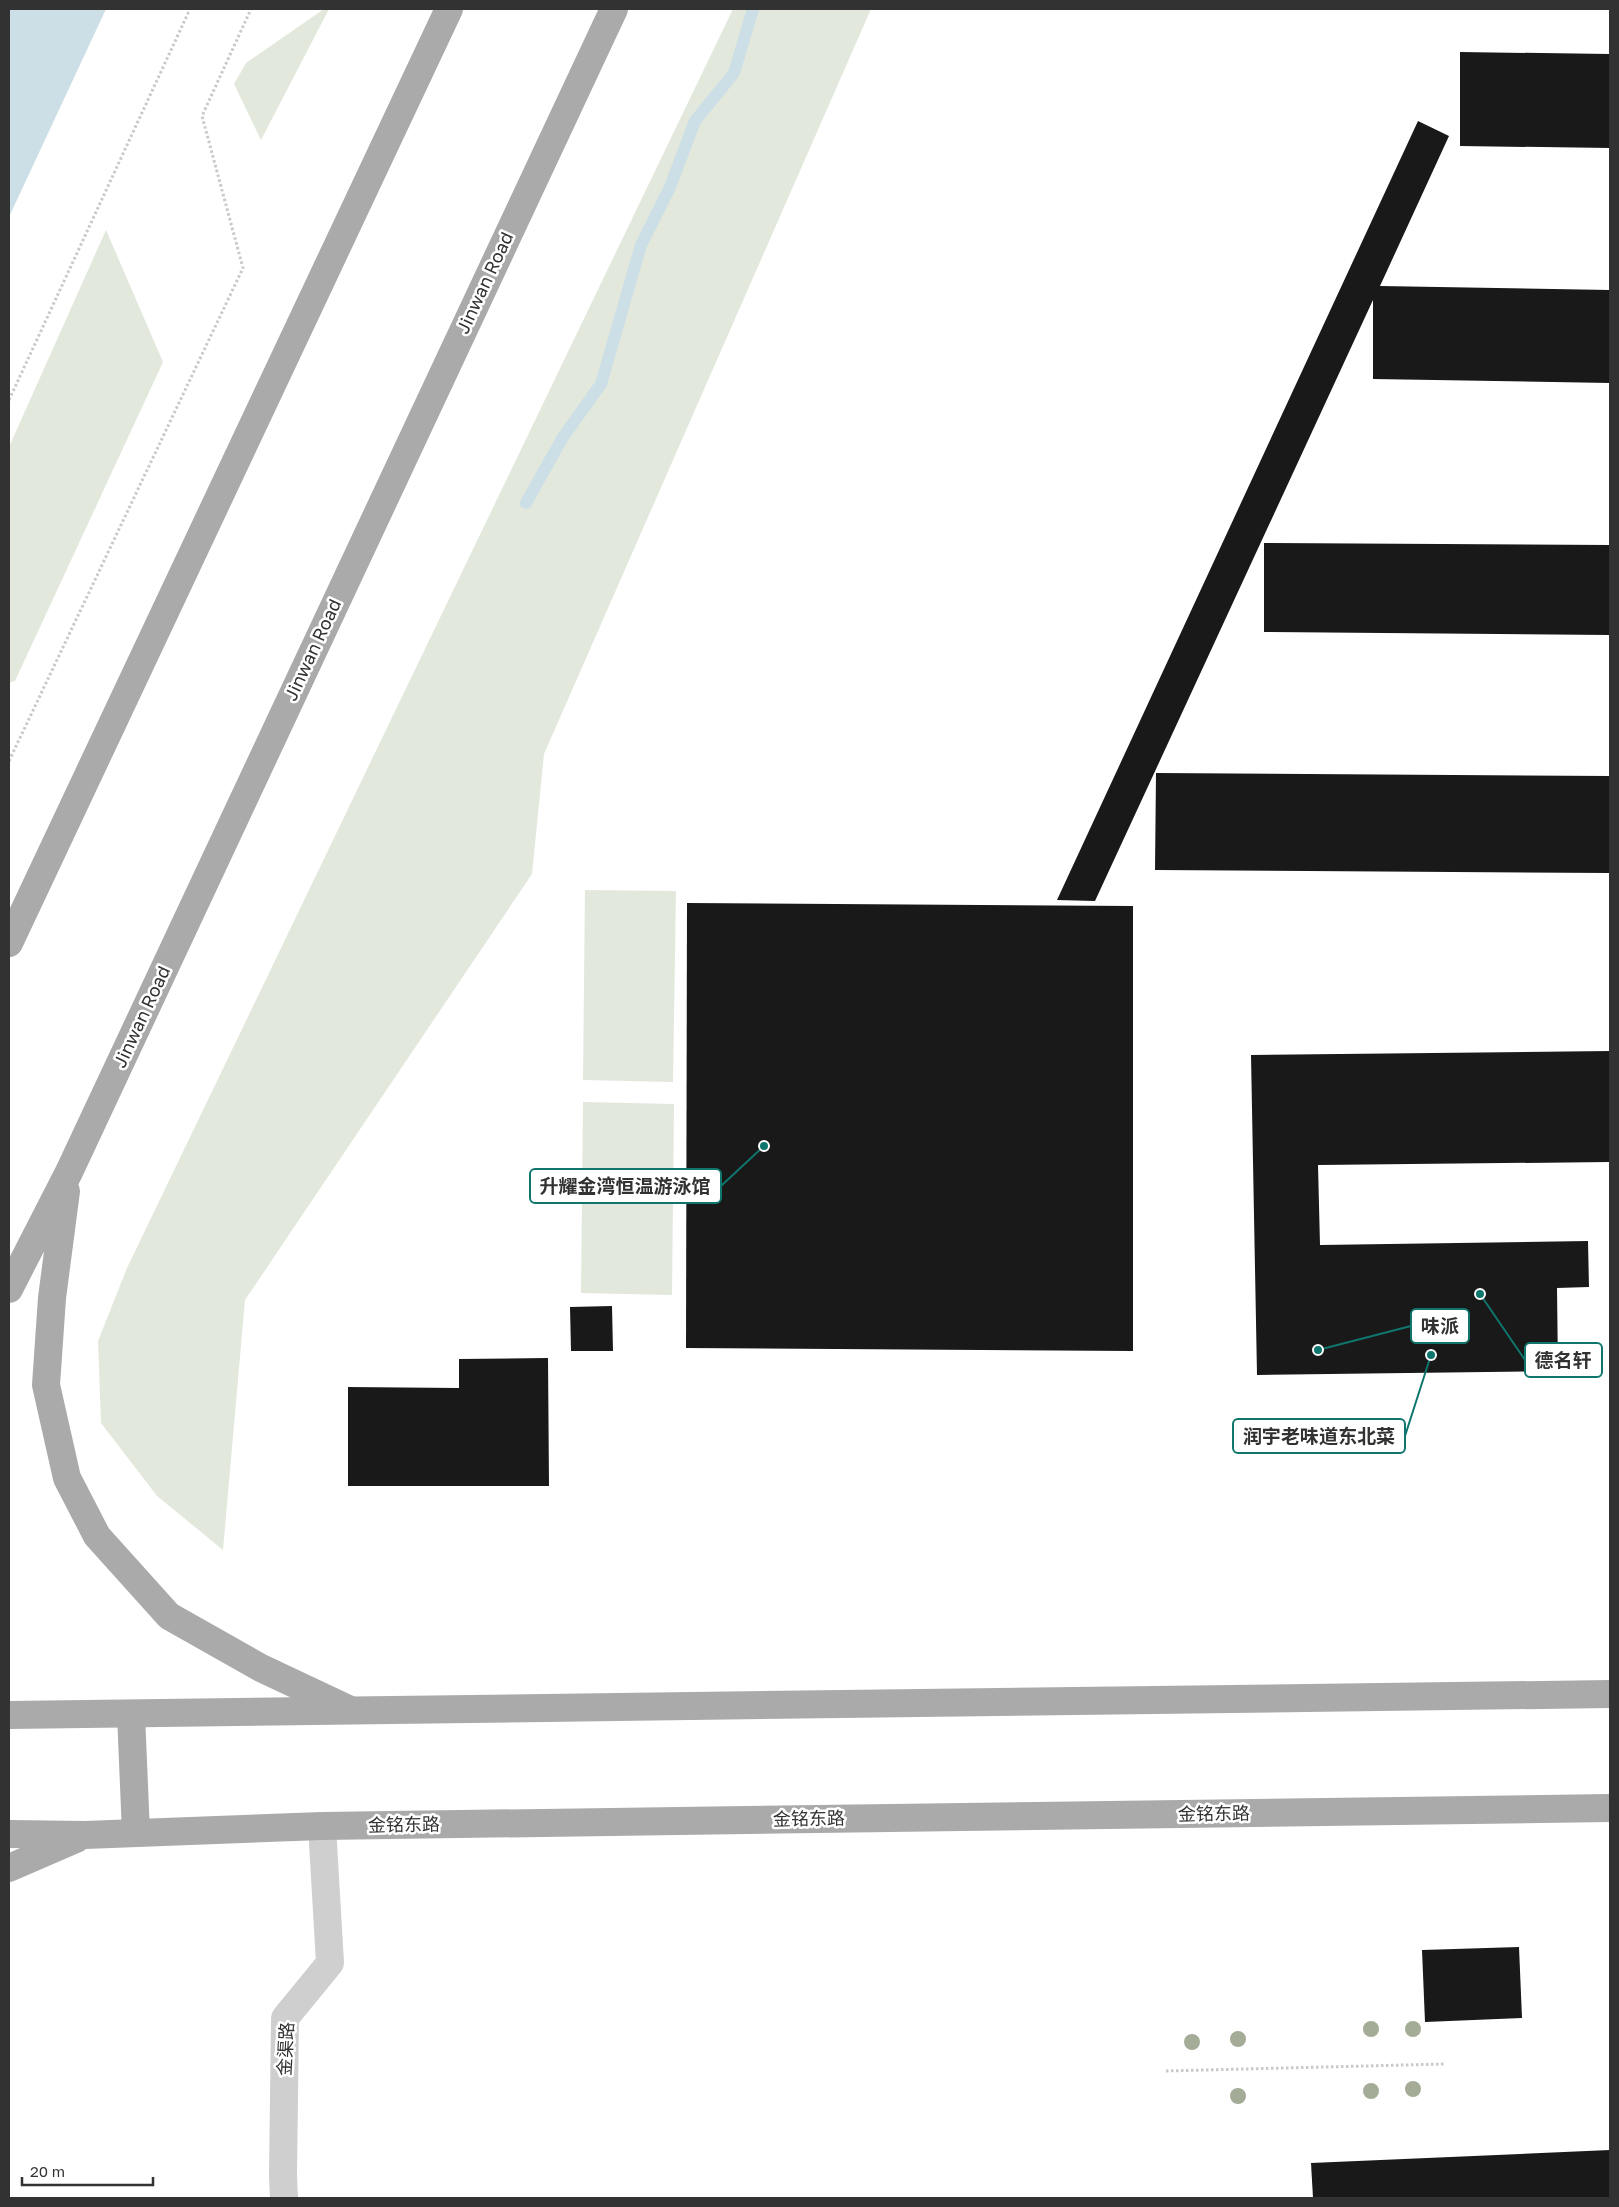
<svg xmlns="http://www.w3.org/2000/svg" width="1619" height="2207" font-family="'Golos Text','Noto Sans SC',sans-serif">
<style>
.green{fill:#e3e8dc}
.water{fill:#ccdfe6}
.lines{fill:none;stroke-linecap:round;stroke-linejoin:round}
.stream{stroke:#ccdfe6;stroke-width:12}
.building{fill:#191919}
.path{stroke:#c9c9c9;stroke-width:3;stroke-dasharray:2.5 2.5;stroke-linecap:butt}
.street{stroke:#cfcfcf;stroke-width:28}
.primary{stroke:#aaa;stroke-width:28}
.tree{fill:#a4ac98}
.labels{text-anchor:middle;stroke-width:5;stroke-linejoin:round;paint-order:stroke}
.street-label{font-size:18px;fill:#323232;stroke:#fff}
.leader{fill:none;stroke:#0f766e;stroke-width:2}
.callout-dot{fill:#0f766e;stroke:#fff;stroke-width:2}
.callout{fill:#fff;stroke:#0f766e;stroke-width:2}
.callout-label{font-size:19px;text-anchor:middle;font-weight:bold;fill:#323232}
</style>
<rect width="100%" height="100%" fill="#fff"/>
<g class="green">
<polygon points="324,9 329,9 261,140 234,84 246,63"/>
<polygon points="733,9 871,9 544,754 532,874 245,1300 223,1550 157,1496 101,1423 98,1341 127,1268"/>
<polygon points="106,230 163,362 15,681 9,683 9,447"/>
<polygon points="585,890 676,891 673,1082 583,1080"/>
<polygon points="583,1102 674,1104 672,1295 581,1293"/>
</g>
<polygon class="water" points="9,9 106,9 9,217"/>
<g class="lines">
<polyline class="stream" points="526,503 563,437 601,384 641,245 670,187 695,121 734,73 753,9"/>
</g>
<g class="building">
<polygon points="1460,52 1610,54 1610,148 1460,146"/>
<polygon points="1418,121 1449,136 1380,286 1610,290 1610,383 1373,379 1373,300 1095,901 1057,900"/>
<polygon points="1264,543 1610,545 1610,635 1264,632"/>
<polygon points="1156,773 1610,776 1610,873 1155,870"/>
<polygon points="687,903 1133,906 1133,1351 686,1348"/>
<polygon points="1610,1051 1610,1162 1318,1165 1320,1245 1588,1241 1589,1287 1557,1288 1558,1371 1257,1375 1251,1055"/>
<polygon points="612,1306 613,1351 571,1351 570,1307"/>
<polygon points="548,1358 549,1486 348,1486 348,1387 459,1388 459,1359"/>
<polygon points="1519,1947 1522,2018 1425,2022 1422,1950"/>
<polygon points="1610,2150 1610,2198 1313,2198 1311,2163"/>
</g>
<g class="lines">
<g class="path">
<polyline points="9,400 190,9"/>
<polyline points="9,761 243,268 202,116 251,9"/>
<polyline points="1166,2071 1444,2064"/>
</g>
<polyline class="street" points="284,2198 283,2176 285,2018 330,1963 322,1826"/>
<g class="primary">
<polyline points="9,943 449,9"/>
<polyline points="66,1191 52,1298 46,1385 67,1478 97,1536 169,1616 261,1668 348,1709"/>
<polyline points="9,1289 69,1172 614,9"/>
<polyline points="131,1714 136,1833"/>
<polyline points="9,1715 1610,1694"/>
<polyline points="9,1834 85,1835 322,1826 1610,1808"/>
<polyline points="9,1868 76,1839"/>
</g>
</g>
<g class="tree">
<circle cx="1371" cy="2029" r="8"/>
<circle cx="1413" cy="2029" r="8"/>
<circle cx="1238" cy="2039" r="8"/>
<circle cx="1192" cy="2042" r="8"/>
<circle cx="1413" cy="2089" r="8"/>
<circle cx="1371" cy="2091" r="8"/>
<circle cx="1238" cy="2096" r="8"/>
</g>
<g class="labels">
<g class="street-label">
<text transform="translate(485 283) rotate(-65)" y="6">Jinwan Road</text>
<text transform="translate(313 650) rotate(-65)" y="6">Jinwan Road</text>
<text transform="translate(142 1017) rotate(-65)" y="6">Jinwan Road</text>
<text transform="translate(1214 1814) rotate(-1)" y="6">金铭东路</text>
<text transform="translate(809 1819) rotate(-1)" y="6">金铭东路</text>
<text transform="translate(404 1825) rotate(-1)" y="6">金铭东路</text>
<text transform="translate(286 2049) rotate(-87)" y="6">金渠路</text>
</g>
</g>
<path class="leader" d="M764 1146L721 1186M1318 1350L1411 1326M1480 1294L1525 1360M1431 1355L1405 1436"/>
<g class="callout-dot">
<circle cx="764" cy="1146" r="5"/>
<circle cx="1318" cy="1350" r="5"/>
<circle cx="1480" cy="1294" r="5"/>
<circle cx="1431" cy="1355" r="5"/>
</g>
<g class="callout">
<rect x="530" y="1169" width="191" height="34" rx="5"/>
<rect x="1411" y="1309" width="58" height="34" rx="5"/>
<rect x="1525" y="1343" width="77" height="34" rx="5"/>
<rect x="1233" y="1419" width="172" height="34" rx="5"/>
</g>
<g class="callout-label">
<text x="625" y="1193">升耀金湾恒温游泳馆</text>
<text x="1440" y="1333">味派</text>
<text x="1563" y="1367">德名轩</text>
<text x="1319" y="1443">润宇老味道东北菜</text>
</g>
<rect width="1619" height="2207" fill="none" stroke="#323232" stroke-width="20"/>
<path d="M22 2177v8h131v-8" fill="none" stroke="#323232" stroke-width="2.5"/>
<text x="30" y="2177" font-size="15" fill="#323232" stroke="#ffffff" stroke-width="4" paint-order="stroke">20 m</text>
</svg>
